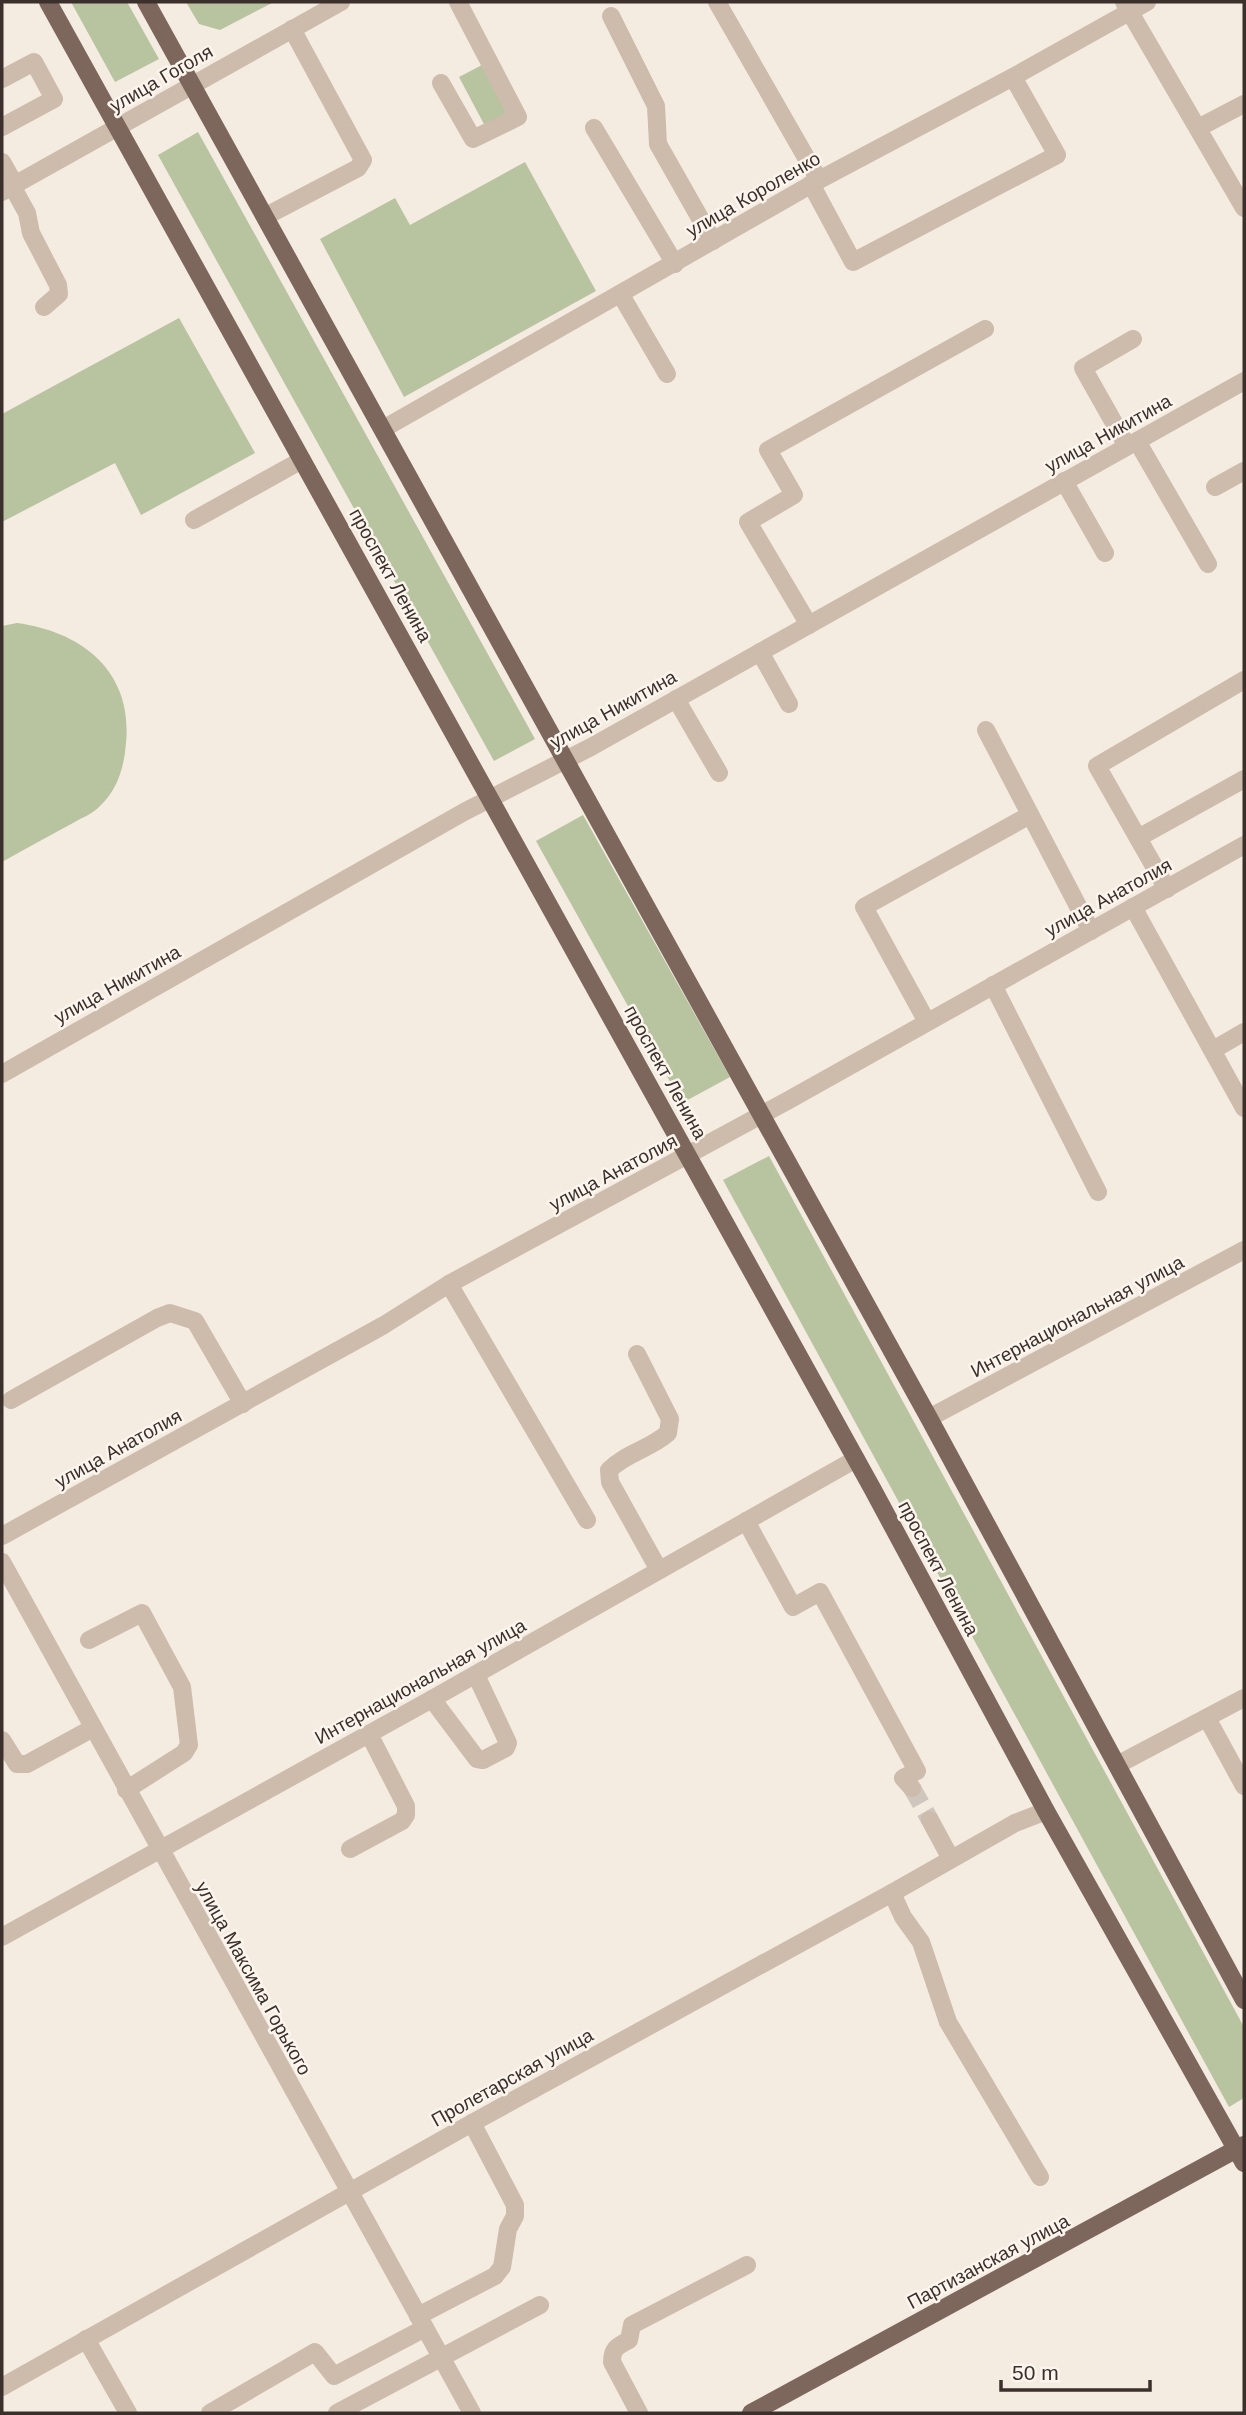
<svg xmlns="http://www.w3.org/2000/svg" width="1246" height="2415" font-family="Arial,sans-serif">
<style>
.green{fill:#b8c4a0}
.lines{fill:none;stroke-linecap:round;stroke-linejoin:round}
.minor-tunnel{stroke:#cfc6bd;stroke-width:18;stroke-dasharray:18 9;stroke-linecap:butt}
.minor{stroke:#cdbbac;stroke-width:18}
.major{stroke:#7d675c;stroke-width:18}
.labels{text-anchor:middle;stroke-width:5;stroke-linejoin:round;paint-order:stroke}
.street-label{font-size:19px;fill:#3b302b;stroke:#fbf5ee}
</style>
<rect width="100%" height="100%" fill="#f4ebe1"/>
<g class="green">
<polygon points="71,2 127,2 159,59 115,82"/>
<polygon points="186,2 274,2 220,30 199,24"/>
<polygon points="482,65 508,114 485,126 459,77"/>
<polygon points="198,132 535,739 494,761 158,155"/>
<polygon points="525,162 596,291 404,397 320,239 395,198 410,225"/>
<polygon points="179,318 255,453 141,515 115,463 2,522 2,414"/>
<path d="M17 623C83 632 133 672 126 743 124 767 118 789 100 806 93 814 81 818 73 823 49 836 25 849 2 862V626Z"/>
<polygon points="583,815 730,1077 682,1103 536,841"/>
<polygon points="769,1156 1244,2027 1244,2098 1229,2107 723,1180"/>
</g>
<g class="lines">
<polyline class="minor-tunnel" points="912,1788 930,1820"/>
<g class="minor">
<polyline points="717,2 819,180"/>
<polyline points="1124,2 1244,208"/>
<polyline points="611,16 656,106 658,144 713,241"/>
<polyline points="2,79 34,62 54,99 2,127"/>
<polyline points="441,83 473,139 518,117 458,2"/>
<polyline points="594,128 675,264"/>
<polyline points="1198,128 1244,104"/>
<polyline points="2,162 15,185"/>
<polyline points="811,184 853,262 1057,155 1013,77"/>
<polyline points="12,186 27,213 31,233 58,285 59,294 44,307"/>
<polyline points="2,192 341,2"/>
<polyline points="266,216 358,168 363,160 292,29"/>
<polyline points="621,295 667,374"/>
<polyline points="383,429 819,180 1013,77 1147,2"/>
<polyline points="1137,441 1208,564"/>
<polyline points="1127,446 1083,368 1133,339"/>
<polyline points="1064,481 1105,553"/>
<polyline points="1215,487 1244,471"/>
<polyline points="194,520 302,460"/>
<polyline points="809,625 748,522 794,495 768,450 985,329"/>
<polyline points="760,652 789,704"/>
<polyline points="676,699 719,773"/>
<polyline points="986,730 1091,931"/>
<polyline points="1138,838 1097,766 1244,680"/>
<polyline points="1167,889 1138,838 1244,779"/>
<polyline points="1133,907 1244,1108"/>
<polyline points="993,985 1098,1192"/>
<polyline points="927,1022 864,907 1030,815"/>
<polyline points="1213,1050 1244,1032"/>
<polyline points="2,1074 464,812 591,747 1244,381"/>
<polyline points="449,1284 587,1520"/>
<path d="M637 1354 670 1419 668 1433C650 1449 626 1453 609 1470L610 1482 659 1570"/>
<polyline points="11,1400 157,1318 170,1313 195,1321 243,1404"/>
<polyline points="929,1418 1244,1250"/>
<polyline points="746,1521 793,1607 820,1592 917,1771 903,1778 912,1788"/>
<polyline points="2,1536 384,1325 449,1284 787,1101 1244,845"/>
<polyline points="2,1562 472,2413"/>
<polyline points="89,1640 142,1613 182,1687 189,1745 184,1753 126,1790"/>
<polyline points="432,1699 477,1759 483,1760 506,1748 508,1743 476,1675"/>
<polyline points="1207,1718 1244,1786"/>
<polyline points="2,1740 17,1764 27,1764 93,1728"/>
<polyline points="1117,1765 1244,1698"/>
<polyline points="930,1820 951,1859"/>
<polyline points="350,1849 402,1821 406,1815 406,1806 369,1734"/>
<polyline points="892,1893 903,1917 921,1942 948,2022 1040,2177"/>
<polyline points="2,1937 432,1699 856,1459"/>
<polyline points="418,2316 495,2276 502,2267 508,2229 515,2216 515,2205 472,2123"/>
<polyline points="86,2339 128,2413"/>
<polyline points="2,2387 472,2123 892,1893 1015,1823 1046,1811"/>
<polyline points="210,2413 315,2352 334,2376 425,2328"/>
<polyline points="337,2413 540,2305"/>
<path d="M639 2413 612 2362C612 2348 618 2346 629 2340L632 2325 747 2265"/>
</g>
<g class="major">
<polyline points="48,2 872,1488 1046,1811 1244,2163"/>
<polyline points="146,2 929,1418 1244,2000"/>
<polyline points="751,2413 1244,2145"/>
</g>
</g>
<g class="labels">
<g class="street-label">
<text transform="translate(161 78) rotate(-30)" y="7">улица Гоголя</text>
<text transform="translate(753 194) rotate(-30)" y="7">улица Короленко</text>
<text transform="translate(1108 433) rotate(-29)" y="7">улица Никитина</text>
<text transform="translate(391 575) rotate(61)" y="7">проспект Ленина</text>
<text transform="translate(613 709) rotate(-29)" y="7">улица Никитина</text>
<text transform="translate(1108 897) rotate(-29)" y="7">улица Анатолия</text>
<text transform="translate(117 984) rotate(-29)" y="7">улица Никитина</text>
<text transform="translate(666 1072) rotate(61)" y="7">проспект Ленина</text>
<text transform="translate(613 1172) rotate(-28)" y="7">улица Анатолия</text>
<text transform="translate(1077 1316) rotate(-28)" y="7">Интернациональная улица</text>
<text transform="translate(118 1448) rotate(-29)" y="7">улица Анатолия</text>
<text transform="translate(939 1568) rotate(62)" y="7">проспект Ленина</text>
<text transform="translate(420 1681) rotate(-29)" y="7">Интернациональная улица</text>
<text transform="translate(254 1978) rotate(61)" y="7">улица Максима Горького</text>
<text transform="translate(512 2077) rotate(-29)" y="7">Пролетарская улица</text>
<text transform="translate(988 2261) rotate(-28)" y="7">Партизанская улица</text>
</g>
</g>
<rect width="1246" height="2415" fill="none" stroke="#3b302b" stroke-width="7"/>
<path d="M1001 2380v10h149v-10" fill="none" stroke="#3b302b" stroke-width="3.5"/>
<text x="1012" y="2380" font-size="21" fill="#3b302b" stroke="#fbf5ee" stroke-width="5" paint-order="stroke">50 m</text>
</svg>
